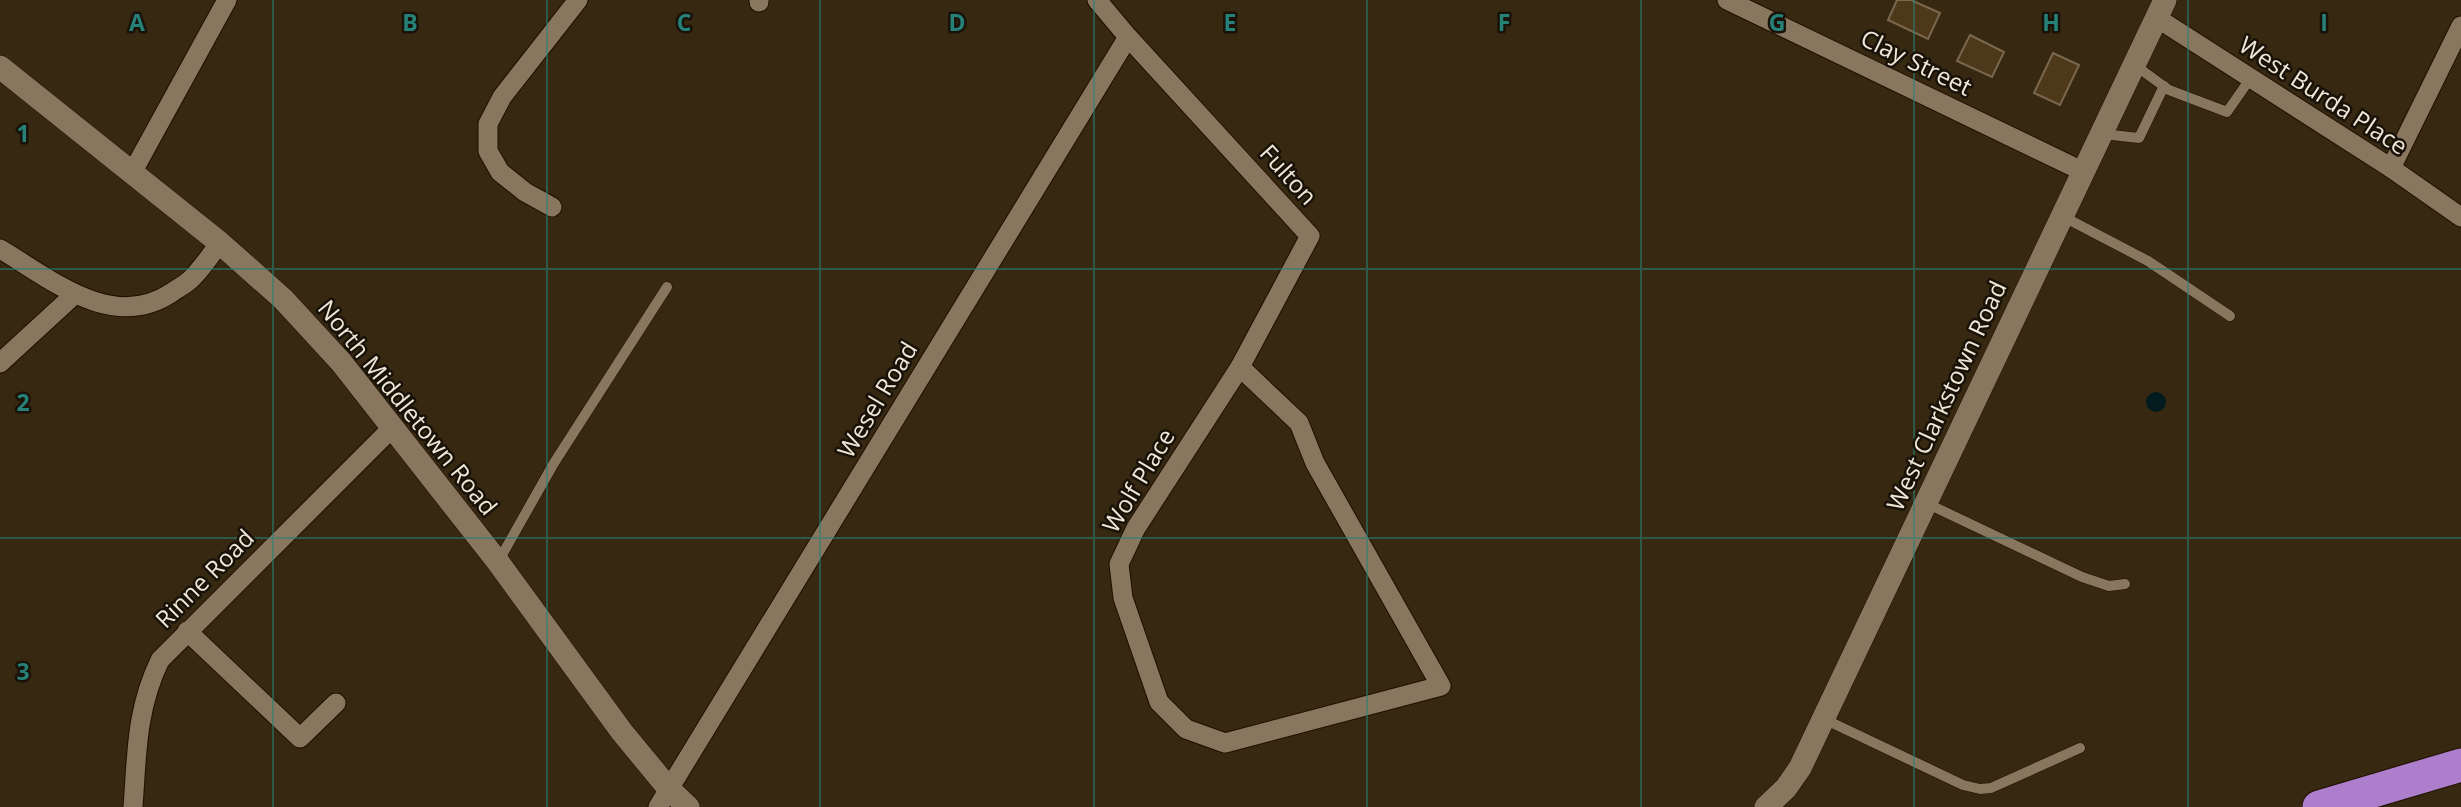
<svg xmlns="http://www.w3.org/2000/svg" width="2461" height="807" font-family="'Open Sans',sans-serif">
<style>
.water{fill:#021b1f}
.building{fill:#4d381a;stroke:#79674e;stroke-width:2}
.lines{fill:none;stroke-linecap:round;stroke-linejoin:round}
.service-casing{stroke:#1e1000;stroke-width:11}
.minor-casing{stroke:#1e1000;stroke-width:21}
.tertiary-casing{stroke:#1e1000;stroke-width:24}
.motorway-casing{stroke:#1e1000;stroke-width:35}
.service{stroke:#88775e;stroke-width:10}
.minor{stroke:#88775e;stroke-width:19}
.tertiary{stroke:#88775e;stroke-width:23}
.motorway{stroke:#ad7ecb;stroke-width:33}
.grid{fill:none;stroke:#268179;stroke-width:2;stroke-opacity:0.55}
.labels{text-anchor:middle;stroke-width:5;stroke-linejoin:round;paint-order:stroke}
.street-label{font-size:24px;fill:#f1e7d9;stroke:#191208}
.grid-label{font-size:23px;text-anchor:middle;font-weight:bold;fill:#268179;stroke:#191208;stroke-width:5;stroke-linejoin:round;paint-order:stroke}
</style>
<rect width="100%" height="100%" fill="#372811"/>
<circle class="water" cx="2156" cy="402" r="10"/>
<g class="building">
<polygon points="1897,0 1911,0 1940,13 1928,39 1888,20"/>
<polygon points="1970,35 2004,52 1992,77 1957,61"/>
<polygon points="2053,53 2079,65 2060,105 2034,93"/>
</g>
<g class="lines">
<g class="service-casing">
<g id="service">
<polyline points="2136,66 2169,90 2227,112 2250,79"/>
<polyline points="2103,134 2139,138 2164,86"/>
<polyline points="2062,216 2148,261 2230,316"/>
<polyline points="1926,503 2082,577 2109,586 2125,584"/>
<polyline points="498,562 554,463 667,287"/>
<polyline points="1824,719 1963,785 1980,789 1991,788 2080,748"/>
</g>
</g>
<g class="minor-casing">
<g id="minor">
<polyline points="1097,0 1128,37 1310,236 1240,367"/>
<polyline points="1727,0 2082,171"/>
<polyline points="759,2 759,0"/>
<polyline points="2157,18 2391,168 2461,217"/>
<polyline points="2391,168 2461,26"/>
<polyline points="132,173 227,0"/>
<polyline points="552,207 525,192 500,172 488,151 488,124 502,97 578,0"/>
<path d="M0 249C51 279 112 332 171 293 178 288 187 284 193 277 203 267 211 254 220 243"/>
<polyline points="0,363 75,294"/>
<polygon points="1240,367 1299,423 1315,463 1441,686 1225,743 1186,729 1159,702 1123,598 1119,564 1136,528"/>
<polyline points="187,631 300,738 336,703"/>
<path d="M133 807C137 753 136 710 160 660L393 427"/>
<polyline points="658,807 1128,37"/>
</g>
</g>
<g class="tertiary-casing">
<g id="tertiary">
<polyline points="0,67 220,243 283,299 341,362 498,562 622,732 669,789 688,807"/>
<polyline points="1766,807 1786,788 1800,768 2165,0"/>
</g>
</g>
<g class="motorway-casing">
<polyline id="motorway" points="2319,807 2461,765"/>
</g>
<use href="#service" class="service"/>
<use href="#minor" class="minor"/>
<use href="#tertiary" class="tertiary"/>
<use href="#motorway" class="motorway"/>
</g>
<path class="grid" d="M273 0V807M547 0V807M820 0V807M1094 0V807M1367 0V807M1641 0V807M1914 0V807M2188 0V807M0 269H2461M0 538H2461"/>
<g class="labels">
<g class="street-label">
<text transform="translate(1916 63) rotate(26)" y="8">Clay Street</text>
<text transform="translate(2323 96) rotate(33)" y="8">West Burda Place</text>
<text transform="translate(1288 175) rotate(48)" y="8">Fulton</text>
<text transform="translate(1947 396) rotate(-65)" y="8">West Clarkstown Road</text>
<text transform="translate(878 400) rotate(-59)" y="8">Wesel Road</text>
<text transform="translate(407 408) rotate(51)" y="8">North Middletown Road</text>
<text transform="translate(1139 481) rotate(-59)" y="8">Wolf Place</text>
<text transform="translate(205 579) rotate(-45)" y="8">Rinne Road</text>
</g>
</g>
<g class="grid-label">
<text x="137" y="31">A</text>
<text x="410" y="31">B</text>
<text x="684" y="31">C</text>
<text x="957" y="31">D</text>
<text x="1230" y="31">E</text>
<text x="1504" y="31">F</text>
<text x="1777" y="31">G</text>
<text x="2051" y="31">H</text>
<text x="2324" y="31">I</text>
<text x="23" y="142">1</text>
<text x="23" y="411">2</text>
<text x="23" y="680">3</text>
</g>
</svg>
